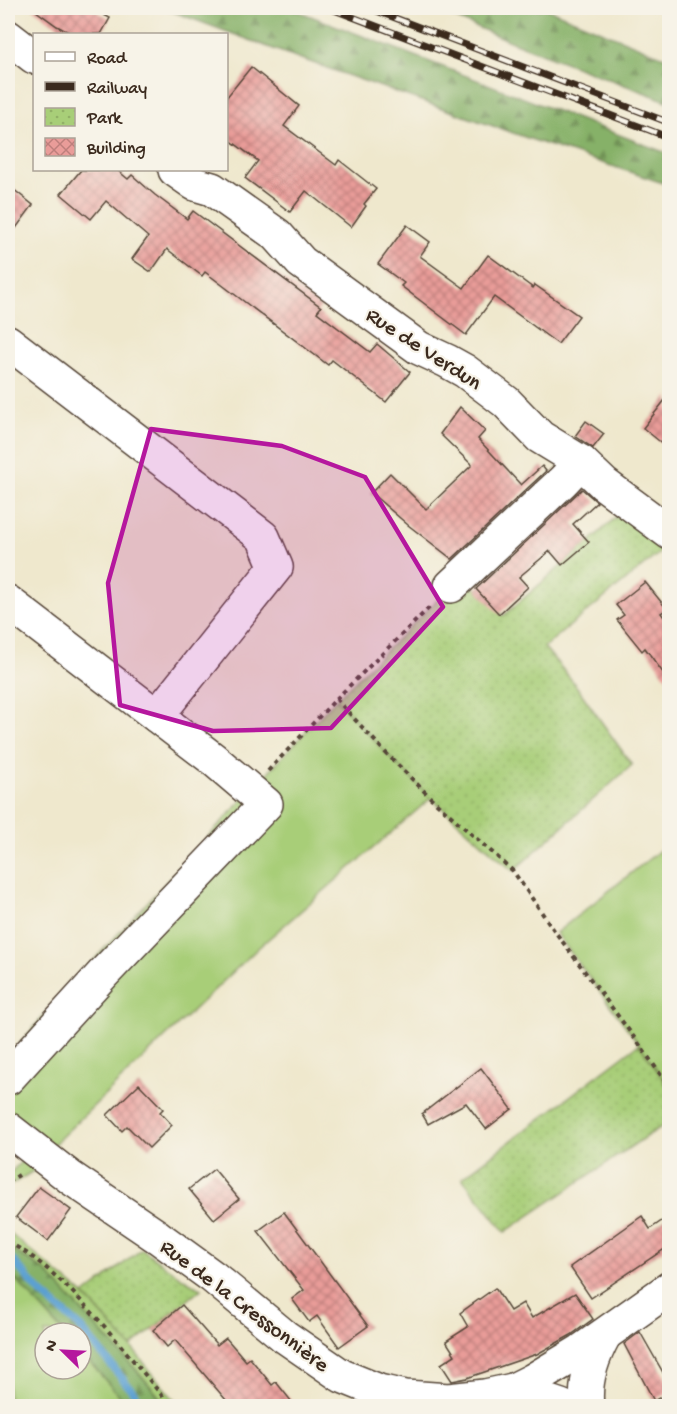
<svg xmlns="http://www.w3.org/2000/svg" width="677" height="1414" font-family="'Gochi Hand',sans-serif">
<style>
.grass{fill:#a8ce78;stroke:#727c4b;stroke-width:1.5}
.forest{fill:url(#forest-firs);stroke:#606e43;stroke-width:1.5}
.park{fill:url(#park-dots);stroke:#727c4b;stroke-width:1.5}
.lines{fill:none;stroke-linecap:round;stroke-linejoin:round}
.stream{stroke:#5ba0d1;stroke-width:8}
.building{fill:url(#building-cross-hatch)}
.minor-casing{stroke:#564638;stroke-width:36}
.path{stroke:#564638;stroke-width:4;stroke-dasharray:4.5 4.5;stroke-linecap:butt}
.minor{stroke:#fff;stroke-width:33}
.rail-casing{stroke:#3b2a1e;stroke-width:7}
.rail{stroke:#f7f3e8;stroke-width:4.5;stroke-dasharray:14;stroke-linecap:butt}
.marked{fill:#b5179e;fill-opacity:0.2;stroke:#b5179e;stroke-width:4.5;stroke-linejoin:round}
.labels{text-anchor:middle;stroke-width:4.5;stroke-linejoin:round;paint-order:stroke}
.street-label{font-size:22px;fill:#3b2a1e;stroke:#f7f3e8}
</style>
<defs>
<pattern id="forest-firs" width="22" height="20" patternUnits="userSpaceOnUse" patternTransform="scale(1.5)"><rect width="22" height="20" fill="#86b168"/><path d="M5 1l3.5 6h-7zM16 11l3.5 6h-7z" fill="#6f9055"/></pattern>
<pattern id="park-dots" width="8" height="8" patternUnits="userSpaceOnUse" patternTransform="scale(1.5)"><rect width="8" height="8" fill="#a8ce78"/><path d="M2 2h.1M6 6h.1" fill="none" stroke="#92b167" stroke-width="1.8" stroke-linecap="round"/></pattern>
<pattern id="building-cross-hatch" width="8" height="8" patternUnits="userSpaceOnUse" patternTransform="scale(1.5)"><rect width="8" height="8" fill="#e99c99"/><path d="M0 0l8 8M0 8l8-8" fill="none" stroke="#be7f7c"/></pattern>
</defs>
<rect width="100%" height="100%" fill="#f7f3e8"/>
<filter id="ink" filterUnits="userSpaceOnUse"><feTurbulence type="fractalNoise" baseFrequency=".0167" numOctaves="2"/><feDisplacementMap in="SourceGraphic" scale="12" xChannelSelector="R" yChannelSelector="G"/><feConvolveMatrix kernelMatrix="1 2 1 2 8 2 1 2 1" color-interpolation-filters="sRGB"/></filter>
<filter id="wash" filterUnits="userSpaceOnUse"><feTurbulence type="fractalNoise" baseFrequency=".008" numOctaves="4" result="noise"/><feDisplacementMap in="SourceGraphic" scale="24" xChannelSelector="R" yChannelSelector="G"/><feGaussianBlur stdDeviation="1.35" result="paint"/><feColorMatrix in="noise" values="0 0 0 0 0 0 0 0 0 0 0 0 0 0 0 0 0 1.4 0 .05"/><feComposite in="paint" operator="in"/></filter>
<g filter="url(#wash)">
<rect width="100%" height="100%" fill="#efe8cd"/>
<g class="grass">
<polygon points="336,699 386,753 431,798 258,948 53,1145 8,1113 8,1057 67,989"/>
<polygon points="669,843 669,1088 639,1044 556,933"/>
<polygon points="23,1160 38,1168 8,1187 8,1175"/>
<polygon points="8,1232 84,1295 131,1347 179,1406 167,1406 139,1373 45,1271 8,1247"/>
<polygon points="8,1273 18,1282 64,1333 45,1333 45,1369 81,1369 81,1352 128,1406 8,1406"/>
</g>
<g class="forest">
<polygon points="163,8 290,8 669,154 669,185 533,140 287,54"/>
<polygon points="432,8 545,8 669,59 669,102 512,42"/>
<polygon points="8,1247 45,1271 139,1373 167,1406 128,1406 81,1352 81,1333 64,1333 18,1282 8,1273"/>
</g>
<g class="park">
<polygon points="630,504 669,545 544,647 574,683 632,765 513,871 431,798 386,753 336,699 465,573 467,580 503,616 589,542"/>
<polygon points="639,1044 669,1088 669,1122 647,1136 505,1232 462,1178"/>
<polygon points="142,1249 181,1277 201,1289 131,1347 84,1295"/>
</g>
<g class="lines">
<polyline class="stream" points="8,1255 40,1292 79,1326 145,1406"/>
</g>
<g id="blocks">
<g class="building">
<polygon points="32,8 90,8 110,18 101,34 72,34 57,26"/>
<polygon points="251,67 299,106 284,126 336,165 339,160 376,189 364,204 366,206 351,227 306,191 290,212 245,178 258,161 226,137 226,98"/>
<polygon points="81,170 117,170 128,179 132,175 155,195 187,219 193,211 321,307 317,312 370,352 377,344 410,372 386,402 332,360 328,365 205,272 202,276 167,249 151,272 132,259 148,237 106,201 91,219 61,194"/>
<polygon points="8,185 33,205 8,239"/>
<polygon points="407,225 430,242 420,256 464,288 488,255 533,288 535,285 579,316 558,344 494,297 466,335 401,286 404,283 378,264"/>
<polygon points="669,395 669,449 643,428"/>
<polygon points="460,407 485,431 478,439 521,485 542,466 546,471 452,559 408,525 371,493 390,473 426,509 472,465 440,434"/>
<polygon points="586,421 604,434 593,448 575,436"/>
<polygon points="582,489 597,502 573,524 589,542 562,565 550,551 519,577 528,587 499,614 476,589"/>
<polygon points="645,582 667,609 661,613 669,624 669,681 645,648 642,651 617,620 624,615 616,605"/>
<polygon points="481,1068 512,1109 486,1129 466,1103 428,1124 422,1114"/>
<polygon points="139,1084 163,1109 160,1112 172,1125 149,1148 127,1126 122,1131 107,1115"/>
<polygon points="214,1169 239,1199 214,1219 189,1189"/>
<polygon points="39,1187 71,1210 48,1241 16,1217"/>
<polygon points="284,1212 368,1326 339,1347 317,1316 309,1322 292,1299 304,1290 258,1231"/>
<polygon points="642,1216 650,1229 669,1216 669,1246 591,1298 570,1267"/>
<polygon points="495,1288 510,1311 523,1303 532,1318 575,1293 593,1319 571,1335 537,1354 467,1378 452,1381 441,1364 455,1355 446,1341 468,1327 460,1313"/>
<polygon points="182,1305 217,1345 226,1338 246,1361 250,1358 272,1385 276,1382 296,1407 232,1407 175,1340 167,1347 153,1330"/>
<polygon points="640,1332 669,1383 669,1392 654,1401 624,1344"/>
</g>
</g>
</g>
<g filter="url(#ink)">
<use href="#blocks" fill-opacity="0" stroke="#564638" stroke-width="1.5"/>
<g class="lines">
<g class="minor-casing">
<g id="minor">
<polyline points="8,37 34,57"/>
<polyline points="175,170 195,184 212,189 277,235 301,262 419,348 447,361 465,371 506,402 540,437 581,462 604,484 670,533"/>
<polyline points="8,342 263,537 276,567 157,716"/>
<polyline points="451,586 563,481 581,462"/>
<polyline points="8,602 213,759 266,804 103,974 8,1078"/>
<polyline points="8,1129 71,1178 158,1237 213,1277 284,1336 342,1376 379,1391 406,1397 449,1400 485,1396 513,1390 533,1380 581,1351 670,1288"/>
<polyline points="513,1390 561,1406"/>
<path d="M587 1406C584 1381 592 1358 604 1336"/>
</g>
</g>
<g class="path">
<polyline points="336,699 386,753 431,798 513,871 556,933 639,1044 670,1088"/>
<polyline points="268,771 336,699 432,605"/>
<polyline points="8,1182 19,1175"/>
<path d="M8 1242C15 1246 24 1251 31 1256 84 1295 129 1357 171 1406"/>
</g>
<use href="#minor" class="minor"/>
<g class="rail-casing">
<g id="rail">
<polyline points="329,8 670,138"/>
<polyline points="369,8 670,123"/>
</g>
</g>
<use href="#rail" class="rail"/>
</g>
</g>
<path class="marked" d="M151 429 282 446 365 477 443 607 331 728 213 731 120 705 108 583Z"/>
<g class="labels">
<g class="street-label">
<text transform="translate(425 347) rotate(33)" y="8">Rue de Verdun</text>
<text transform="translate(246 1304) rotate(37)" y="8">Rue de la Cressonnière</text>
</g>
</g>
<rect width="677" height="1414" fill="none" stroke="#f7f3e8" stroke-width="30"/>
<rect x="33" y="33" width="195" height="138" fill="#f7f3e8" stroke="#aca397" stroke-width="1.5"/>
<rect x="45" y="52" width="30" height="9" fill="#ffffff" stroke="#aca397" stroke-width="1.5"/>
<text x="87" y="63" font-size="18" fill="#3b2a1e">Road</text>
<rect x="45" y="82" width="30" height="9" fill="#3b2a1e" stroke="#aca397" stroke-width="1.5"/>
<text x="87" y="93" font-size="18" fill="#3b2a1e">Railway</text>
<rect x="45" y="108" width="30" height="18" fill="url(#park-dots)" stroke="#aca397" stroke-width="1.5"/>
<text x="87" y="123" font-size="18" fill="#3b2a1e">Park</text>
<rect x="45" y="138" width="30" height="18" fill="url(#building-cross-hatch)" stroke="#aca397" stroke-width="1.5"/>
<text x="87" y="153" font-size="18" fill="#3b2a1e">Building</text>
<g transform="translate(63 1351) rotate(294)"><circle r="28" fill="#f7f3e8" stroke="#aca397" stroke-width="1.5"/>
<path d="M0-4.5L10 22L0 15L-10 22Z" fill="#b5179e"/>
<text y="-9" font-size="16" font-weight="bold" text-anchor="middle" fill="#3b2a1e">N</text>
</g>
</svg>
